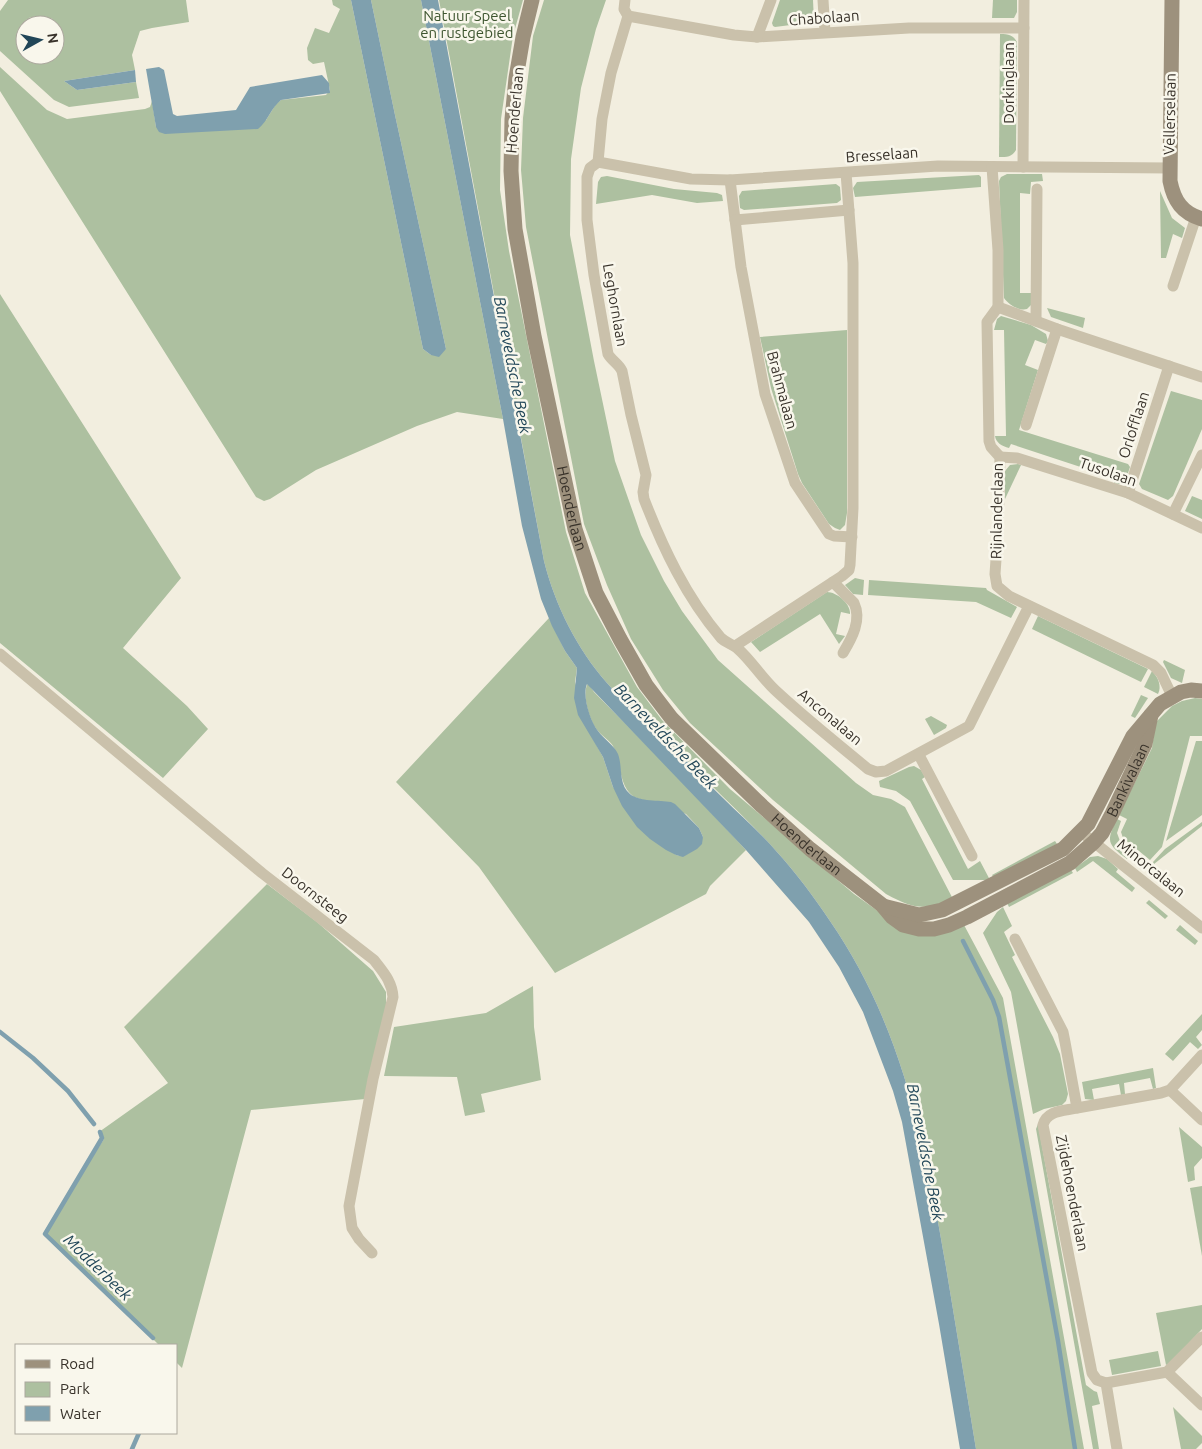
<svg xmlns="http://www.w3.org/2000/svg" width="1202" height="1449" font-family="Ubuntu,sans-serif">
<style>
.green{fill:#adc0a0;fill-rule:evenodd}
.water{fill:#7fa0ae}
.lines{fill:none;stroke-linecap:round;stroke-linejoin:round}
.stream{stroke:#7fa0ae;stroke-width:4.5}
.street{stroke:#cac1ab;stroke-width:11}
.secondary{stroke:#9d917d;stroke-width:15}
.labels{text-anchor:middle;stroke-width:5;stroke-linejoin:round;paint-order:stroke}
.park-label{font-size:15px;fill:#3d552f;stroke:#f9f7ec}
.street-label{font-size:15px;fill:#38322a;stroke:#f9f7ec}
.water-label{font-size:16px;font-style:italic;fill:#214658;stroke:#f9f7ec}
</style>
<rect width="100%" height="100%" fill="#f2eedf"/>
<g class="green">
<path d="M8 0H186L189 22 152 28 140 31 132 55 135 70 64 81 77 90 136 82 139 98 69 107 54 100 0 51V11ZM25 25H55V55H25Z"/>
<polygon points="332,0 351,0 423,349 431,355 446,349 395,115 371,0 421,0 503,419 457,412 417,426 316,470 270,499 264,501 256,497 0,91 0,67 47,110 67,119 145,109 150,107 152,101 156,127 266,120 276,104 281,100 326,95 330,90 324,62 313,64 308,60 307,48 315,28 329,33 340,9 333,5"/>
<path d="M439 0H523L513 36 501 119 500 190 509 251 566 532 585 593 637 687 662 720 730 789 854 894 903 929 964 925 1003 998 1084 1449H976C966 1388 956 1328 946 1267 925 1144 903 1027 830 921 814 897 797 874 777 852 756 828 732 806 709 783 693 768 679 751 663 735 645 718 623 702 607 683 577 649 555 605 544 561Z"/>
<path d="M544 0H606L596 29 581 88 571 159 570 235 594 361 615 461 641 535 664 581 682 611 718 660 856 783 873 795 891 799 905 807 954 901C921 909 916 910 886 894L773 800 690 723 663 690 631 639 607 585 584 524 526 227 521 170 523 118 533 36Z"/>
<polygon points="780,0 813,0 814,22 775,27 773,26 772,23"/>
<polygon points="993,0 1017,0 1017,12 1014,18 992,18"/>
<path d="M1000 34C1009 34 1013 35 1017 42L1016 150C1012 157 1007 157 999 157Z"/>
<path d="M1007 174H1042L1043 181 1031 182 1030 194 1020 193V293H1031V305L1027 309C1019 311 1009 305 1004 298L999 181 1001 177Z"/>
<polygon points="979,175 981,177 981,187 855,197 853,188 857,182"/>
<polygon points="607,176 674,189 717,193 722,195 723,201 697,203 652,195 596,204 598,182 601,177"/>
<polygon points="836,184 840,187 841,200 837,203 744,210 740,208 739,196 742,191"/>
<polygon points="1160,191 1172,218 1185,228 1182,238 1173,234 1166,258 1161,258"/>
<polygon points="0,294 181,578 123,648 187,706 208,729 163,778 0,643"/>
<polygon points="1047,308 1085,318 1083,328 1051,317"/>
<path d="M1001 316 1031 325 1046 334 1048 341 1046 344 1035 340 1025 365 1038 370 1019 430 1128 464 1130 467 1125 482 1119 484 1114 483V478L1011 444 1009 448C1002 446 996 443 995 436H1006L1004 330H994L997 319Z"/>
<polygon points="847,330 847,513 845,525 840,530 835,528 829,524 802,483 798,474 771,388 760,337"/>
<polygon points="1171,391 1202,400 1202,429 1173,496 1168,500 1142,489 1139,484"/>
<polygon points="1018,464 1021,465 1005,499 1005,471 1010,465"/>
<polygon points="1192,496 1202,500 1202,519 1185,511"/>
<polygon points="855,578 864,580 863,595 853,594 845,585"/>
<polygon points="869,580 986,588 987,590 1017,607 1011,618 976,602 868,595"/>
<path d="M827 592C837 592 851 604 850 614L841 612 836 634 845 636 839 644 820 614 760 652 751 642Z"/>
<polygon points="1038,616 1148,669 1141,682 1032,629"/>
<path d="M549 618 565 651 577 668 575 682 592 737 603 757 613 787 676 855C690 858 695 847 703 837L699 828 686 814 634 797C618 785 622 765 614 748 611 741 603 737 598 731 590 722 581 694 588 683L594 692 670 769 746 850 710 886 706 894 555 973 479 867 396 782Z"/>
<polygon points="1164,660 1185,670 1182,683 1171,678 1163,662"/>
<path d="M1152 671C1158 677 1162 686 1158 694L1144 687Z"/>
<polygon points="1141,695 1148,698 1135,718 1131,716"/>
<polygon points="1195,698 1202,699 1202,736 1190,736 1162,847 1150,860 1123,838 1121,832 1127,819 1119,815 1152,748 1155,726 1157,721 1172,706 1182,701"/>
<polygon points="931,716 947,725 946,728 934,735 925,719"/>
<polygon points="1196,741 1202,741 1202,815 1166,841"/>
<polygon points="914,766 921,770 925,777 922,779 968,869 980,861 990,880 953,880 910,801 896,791 880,787 879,781 909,767"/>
<path d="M1117 819 1121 821 1117 833 1120 841 1152 867 1148 871 1129 856 1127 859C1107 844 1106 841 1117 819Z"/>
<polygon points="1202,822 1202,826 1154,864 1153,862 1165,849"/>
<polygon points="1055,841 1057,844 994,878 992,875"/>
<polygon points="1098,856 1107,859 1118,869 1116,872 1135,888 1132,892 1093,861 1077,872 1075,868 1090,857"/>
<polygon points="1071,870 1073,873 1009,907 1007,903"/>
<polygon points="1166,879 1184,894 1181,898 1162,883"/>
<polygon points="267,884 317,922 373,971 386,992 386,1006 365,1099 251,1110 182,1368 176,1362 176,1345 159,1345 44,1232 104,1139 99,1132 168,1083 124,1027"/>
<polygon points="1149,900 1168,916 1165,919 1146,903"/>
<polygon points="1003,907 1012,926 1004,932 1015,955 1012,957 1053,1037 1060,1054 1068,1094 1066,1101 1062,1105 1044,1109 1033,1114 1011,992 983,933 997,912"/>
<polygon points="1180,925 1198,941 1195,945 1176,930"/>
<polygon points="533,986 534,1027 541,1080 481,1094 485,1112 465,1116 457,1077 384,1076 394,1027 486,1013"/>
<polygon points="1202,1014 1202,1030 1196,1037 1202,1045 1198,1049 1190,1042 1173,1061 1165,1054"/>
<polygon points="1153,1068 1156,1088 1153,1089 1150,1078 1124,1083 1125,1094 1121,1095 1119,1084 1092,1089 1094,1100 1085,1099 1082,1082"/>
<polygon points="1038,1124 1086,1385 1094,1391 1097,1392 1100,1404 1092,1406 1099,1449 1093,1449 1036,1129"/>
<polygon points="1179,1127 1202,1147 1202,1158 1194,1167 1195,1180 1188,1182"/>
<polygon points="1202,1186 1202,1256 1190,1188"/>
<polygon points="1202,1305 1202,1329 1170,1363 1166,1365 1156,1313"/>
<polygon points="1158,1351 1161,1366 1112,1375 1109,1360"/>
<polygon points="1173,1407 1202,1436 1202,1443 1196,1449 1181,1449"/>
</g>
<g class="water">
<polygon points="351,0 371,0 395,115 446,349 439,357 431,355 423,349"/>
<path d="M421 0H438L544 561C555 605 577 649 607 683 623 702 645 718 663 735 683 756 702 778 723 798 741 816 761 833 777 852 797 874 814 897 830 921 903 1027 925 1144 946 1267 956 1328 966 1388 976 1449H960L939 1324 902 1122 893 1091 863 1012 839 967 809 922 746 850 587 684C582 695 590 721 598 731 604 739 614 745 618 754 623 767 618 784 630 794 640 802 659 800 671 802L675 804 699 828 703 837 702 844 697 849 683 857 676 855 666 850 650 839 637 827 622 806 613 787 603 757 578 715 574 698 577 668 565 651 552 626 541 599 522 526 503 419Z"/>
<path d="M159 67 164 70 173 114 177 116 236 110 250 87 322 75 329 83 330 93 281 100C271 108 268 121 258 129L165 134 159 132 156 127 146 69Z"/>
<polygon points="135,70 136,82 77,90 64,81"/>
</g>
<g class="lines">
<g class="stream">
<polyline points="963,941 993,1000 999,1017 1058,1341 1075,1449"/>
<polyline points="0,1032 33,1058 68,1091 94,1124"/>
<polyline points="100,1132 102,1138 45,1234 153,1338"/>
<polyline points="132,1449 139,1433"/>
</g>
<g class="street">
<path d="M625 0 624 9 628 16 611 73 602 119 598 162 590 168 587 177V220L594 275 608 354C612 361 619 364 622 371L631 415 646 475 643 492 644 499C663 548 686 597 721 638 726 643 732 644 737 648 751 660 761 677 775 690 805 718 837 743 868 769L876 772 886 771 969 726 1029 606"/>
<polyline points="823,0 825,32"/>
<polyline points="628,16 734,35 757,37 909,28 1024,28"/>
<polyline points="757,37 771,0"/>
<polyline points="598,162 691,179 730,180 938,166 1170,168"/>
<polyline points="992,167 998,250 998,307 987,322 989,441 991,447 1000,457 998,530 995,574 997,586 1009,596 1153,665 1161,673 1172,696"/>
<polyline points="1023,167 1024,0"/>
<polyline points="730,180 741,267 765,394 795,483 829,534 834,536 852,537"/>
<polyline points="735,220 849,210"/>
<polyline points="1173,286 1196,217"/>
<polyline points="998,307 1057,329 1202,377"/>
<polyline points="1036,321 1037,189"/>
<polyline points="1026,425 1057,329"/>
<polyline points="1000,457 1017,458 1128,493 1202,528"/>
<polyline points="1128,493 1169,366"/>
<polyline points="1173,514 1202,455"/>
<path d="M833 582 854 603C862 620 852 638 843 653"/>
<polyline points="735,646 842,576 849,570 850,565 853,508 853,263 846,173"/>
<path d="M0 654 262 873 374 960C383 972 392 981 393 997L373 1079 349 1206 352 1228 359 1239 372 1253"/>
<polyline points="919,755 972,856"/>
<polyline points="1081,832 1202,928"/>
<path d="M1015 939 1063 1032 1065 1042 1077 1108C1064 1111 1047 1110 1043 1125L1092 1373 1097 1380 1106 1383 1117 1449"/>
<polyline points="1170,1090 1202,1120"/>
<polyline points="1077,1108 1161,1093 1170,1090 1202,1055"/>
<polyline points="1167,1372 1202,1405"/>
<polyline points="1106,1383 1167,1372 1202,1337"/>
</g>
<g class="secondary">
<path id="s1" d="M532 0 523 37 516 78 512 119 511 171 515 229 534 336 575 529 596 593 620 639 646 685 672 719 762 806 810 849 882 905 892 917 903 925 919 929H934L949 925 967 917 1070 863 1094 842 1102 833 1112 814 1145 744 1151 715"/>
<path d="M1172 0 1170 181C1174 201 1182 213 1202 219"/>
<polyline points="883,906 919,915 942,910 1063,849 1088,824 1133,736 1160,704 1181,692 1191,690 1202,691"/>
</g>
</g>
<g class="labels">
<g class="park-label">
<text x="467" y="21">Natuur Speel<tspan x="467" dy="17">en rustgebied</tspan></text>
</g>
<g class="street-label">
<text transform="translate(824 18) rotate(-4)" y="5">Chabolaan</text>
<text transform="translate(1009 83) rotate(-90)" y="5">Dorkinglaan</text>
<text transform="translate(515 110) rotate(-85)" y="5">Hoenderlaan</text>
<text transform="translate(1170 114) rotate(-89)" y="5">Vellerselaan</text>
<text transform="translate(882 155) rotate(-4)" y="5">Bresselaan</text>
<text transform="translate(615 305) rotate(80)" y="5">Leghornlaan</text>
<text transform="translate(782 390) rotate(75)" y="5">Brahmalaan</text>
<text transform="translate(1134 425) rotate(-72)" y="5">Orlofflaan</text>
<text transform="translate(1108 472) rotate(19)" y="5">Tusolaan</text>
<text dy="5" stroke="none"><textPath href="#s1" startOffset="516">Hoenderlaan</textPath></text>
<text transform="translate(997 511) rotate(-89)" y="5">Rijnlanderlaan</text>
<text transform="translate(830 717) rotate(40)" y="5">Anconalaan</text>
<text dy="5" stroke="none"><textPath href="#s1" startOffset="1348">Bankivalaan</textPath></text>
<text dy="5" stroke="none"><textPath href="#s1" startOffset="936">Hoenderlaan</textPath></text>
<text transform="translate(1151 868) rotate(39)" y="5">Minorcalaan</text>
<text transform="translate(315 895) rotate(38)" y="5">Doornsteeg</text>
<text transform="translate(1072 1193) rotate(79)" y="5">Zijdehoenderlaan</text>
</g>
<g class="water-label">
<text transform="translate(513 365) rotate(79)" y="6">Barneveldsche Beek</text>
<text transform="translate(666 736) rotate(46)" y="6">Barneveldsche Beek</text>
<text transform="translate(926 1152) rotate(79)" y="6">Barneveldsche Beek</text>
<text transform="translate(98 1267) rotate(44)" y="6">Modderbeek</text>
</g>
</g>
<rect x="15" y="1344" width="162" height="90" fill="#f9f7ec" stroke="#aca89e"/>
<rect x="25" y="1360" width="25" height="8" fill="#9d917d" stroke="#aca89e"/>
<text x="60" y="1369" font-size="15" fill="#38322a">Road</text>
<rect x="25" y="1382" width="25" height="15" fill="#adc0a0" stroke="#aca89e"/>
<text x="60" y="1394" font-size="15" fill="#38322a">Park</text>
<rect x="25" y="1406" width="25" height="15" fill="#7fa0ae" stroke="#aca89e"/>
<text x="60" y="1419" font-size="15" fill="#38322a">Water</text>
<g transform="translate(40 40) rotate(82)"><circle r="24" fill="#f9f7ec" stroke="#aca89e"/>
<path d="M0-4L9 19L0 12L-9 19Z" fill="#214658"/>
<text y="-8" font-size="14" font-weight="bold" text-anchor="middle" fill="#38322a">N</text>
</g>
</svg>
